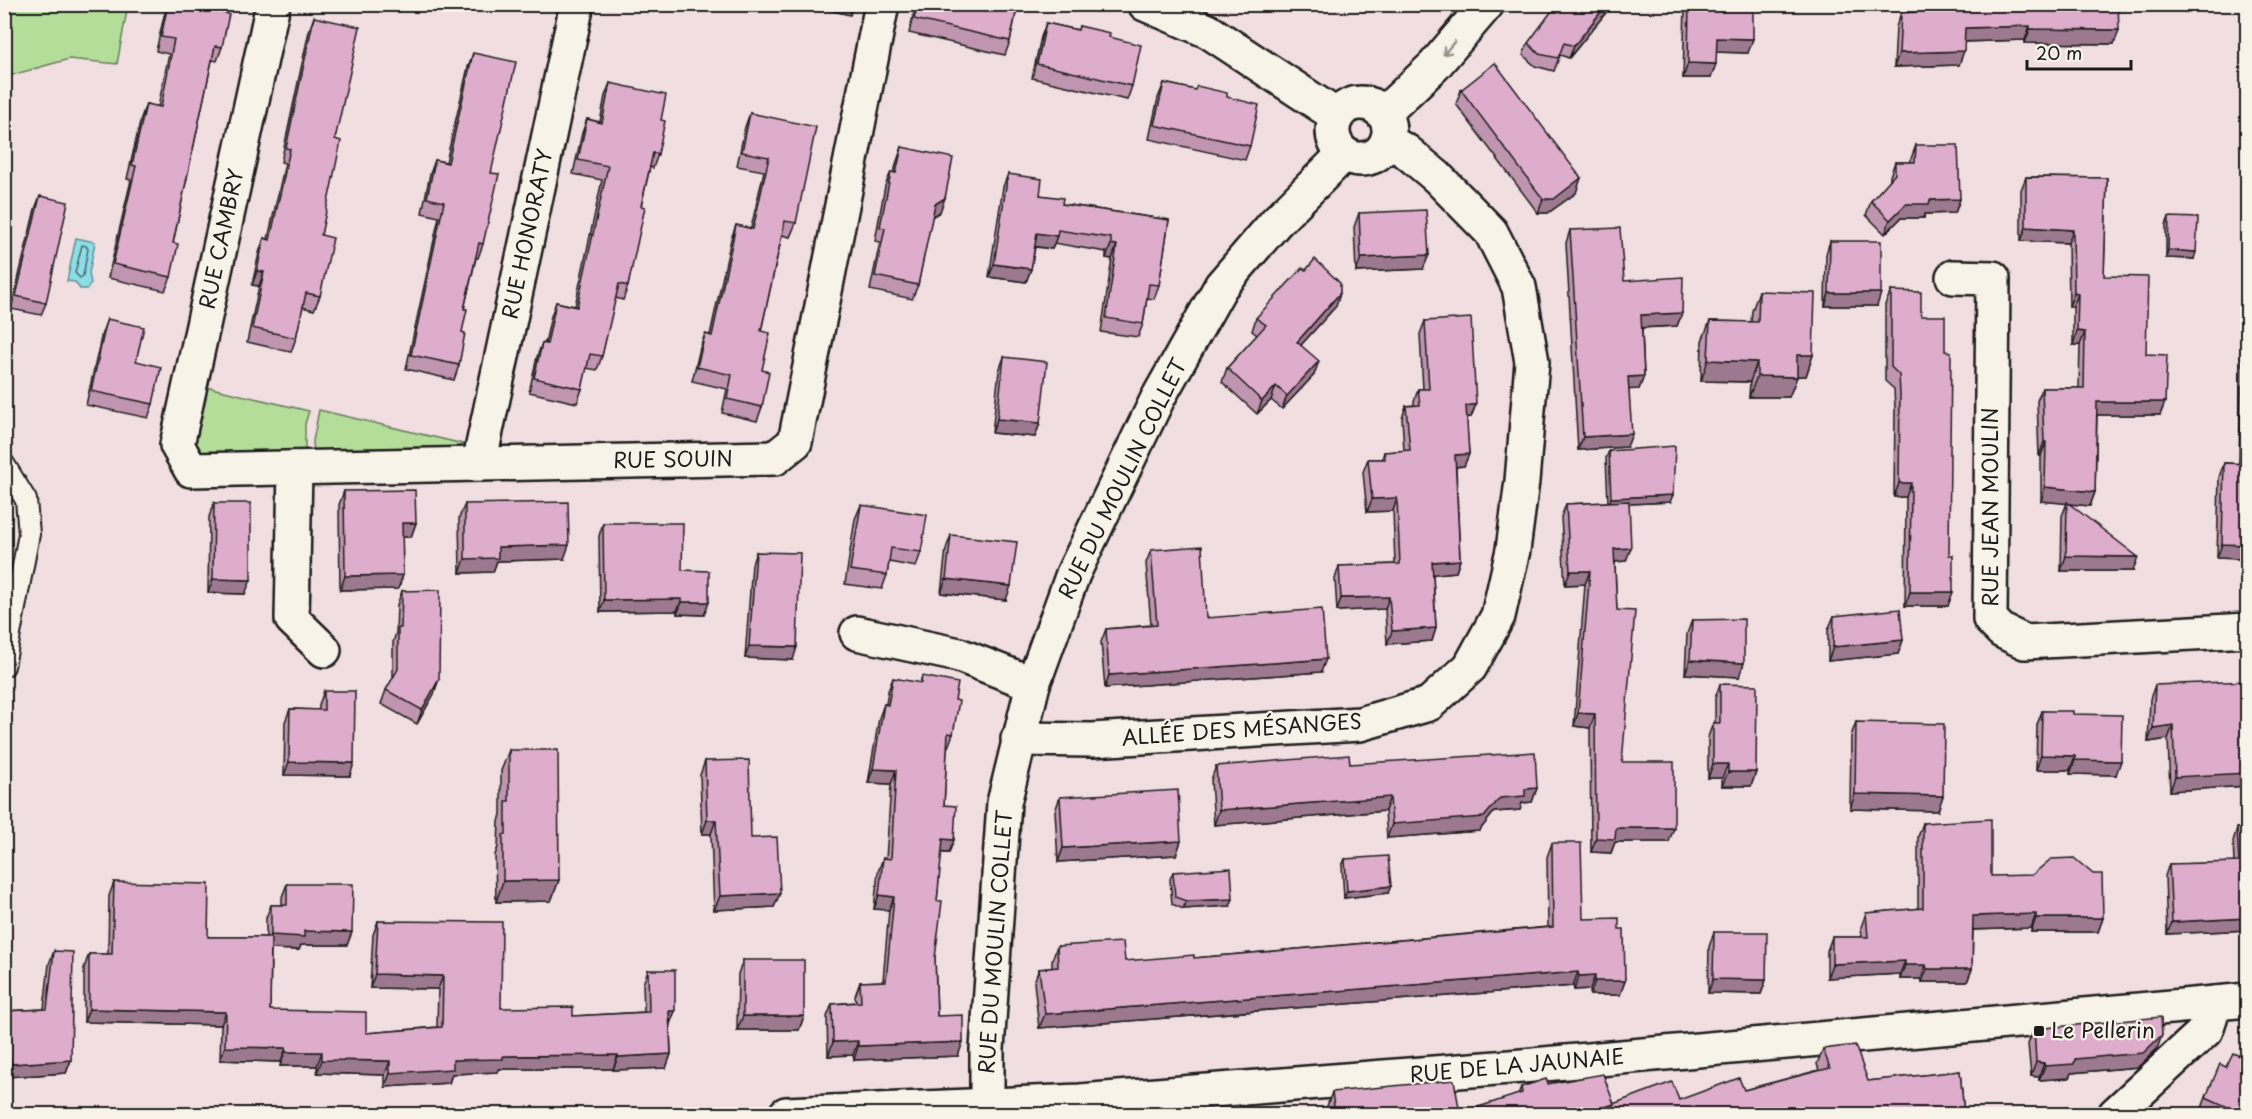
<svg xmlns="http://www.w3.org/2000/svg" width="2252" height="1119" font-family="'Playpen Sans',sans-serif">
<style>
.green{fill:#b4dd9a;stroke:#687c5b;stroke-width:1.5}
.water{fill:#8ddee7;stroke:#609096;stroke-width:1.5}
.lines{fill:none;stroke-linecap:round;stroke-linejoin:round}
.shore{stroke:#496a6d;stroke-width:1.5}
.service-casing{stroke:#1c1c1c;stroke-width:24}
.minor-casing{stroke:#1c1c1c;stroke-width:38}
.secondary-casing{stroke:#1c1c1c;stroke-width:38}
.service{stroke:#f7f3e8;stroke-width:20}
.minor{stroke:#f7f3e8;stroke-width:33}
.secondary{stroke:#f7f3e8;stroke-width:33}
.wall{fill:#c095af;stroke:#1c1c1c;stroke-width:1.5}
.shaded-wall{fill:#9c798f;stroke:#1c1c1c;stroke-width:1.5}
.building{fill:#dfadcc;stroke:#1c1c1c;stroke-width:1.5}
.oneway{stroke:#94928c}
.poi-dot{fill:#1c1c1c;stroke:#f7f3e8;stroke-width:2}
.labels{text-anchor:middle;stroke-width:4.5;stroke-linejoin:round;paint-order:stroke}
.street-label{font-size:21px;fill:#1c1c1c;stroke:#f7f3e8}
.poi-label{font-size:21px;fill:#1c1c1c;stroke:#f7f3e8;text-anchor:start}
</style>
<rect width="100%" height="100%" fill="#f0dee0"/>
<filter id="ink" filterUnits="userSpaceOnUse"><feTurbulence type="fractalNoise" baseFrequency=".0167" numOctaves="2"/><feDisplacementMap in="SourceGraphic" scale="12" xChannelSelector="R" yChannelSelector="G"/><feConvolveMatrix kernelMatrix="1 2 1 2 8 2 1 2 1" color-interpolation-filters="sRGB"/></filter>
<g filter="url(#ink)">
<g class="green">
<polygon points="5,4 128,5 117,64 69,59 5,77"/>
<polygon points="203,386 309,411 305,424 305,453 199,456 190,439"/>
<polygon points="319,410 463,444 453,452 314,454 313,441"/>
</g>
<polygon class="water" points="76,238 95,242 89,273 91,283 87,289 80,289 75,282 67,281"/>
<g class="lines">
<polygon class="shore" points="82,245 86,246 88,249 83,276 80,278 75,273"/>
<g class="service-casing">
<polyline id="service" points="4,464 26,500 29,534 4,666"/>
</g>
<g class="minor-casing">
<g id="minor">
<polyline points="273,4 177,445 191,470 775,458 795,442 882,4"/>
<polyline points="1145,4 1208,31 1337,116"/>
<circle cx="1361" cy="131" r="28"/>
<polyline points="1383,114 1434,66 1487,4"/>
<polyline points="1953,277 1993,278 1990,619 2002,631 2025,642 2248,630"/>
<polyline points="479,464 577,4"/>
<polyline points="295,468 292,619 324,650"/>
<polyline points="857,633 959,655 1033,684"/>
<polyline points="1018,739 1092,740 1360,724 1429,704 1470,667 1498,616 1513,550 1522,481 1532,362 1519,287 1491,232 1437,177 1406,151 1387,141"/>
<polyline points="987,1106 987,1049 1004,803 1033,684 1073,574 1158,398 1221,286 1276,222 1344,154"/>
<polyline points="2115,1114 2206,1030 2215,1003"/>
</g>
</g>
<g class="secondary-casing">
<polyline id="secondary" points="786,1114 1080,1101 1522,1066 2248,1000"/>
</g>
<use href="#service" class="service"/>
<use href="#minor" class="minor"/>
<use href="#secondary" class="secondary"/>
</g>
<g class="wall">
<polygon points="168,4 222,47 217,61 212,60 173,243 171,277 165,291 108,278 131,180 127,179 141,118 146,104 158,107 169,54 156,51 164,16"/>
<polygon points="804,4 853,4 850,15"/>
<polygon points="916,4 1018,4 1010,41 1005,55 909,33"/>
<polygon points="1613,4 1569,58 1560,55 1554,71 1535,66 1523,55 1528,43"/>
<polygon points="1685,4 1753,4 1748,53 1716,52 1711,78 1683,78"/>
<polygon points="1922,4 2118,4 2114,44 2025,43 2025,40 1964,42 1959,65 1894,67 1896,27 1901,13 1922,12"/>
<polygon points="314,17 335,139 321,235 320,296 314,310 302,307 296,338 291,352 247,342 259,286 252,285 259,253 264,238 268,239 285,163 281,162 309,31"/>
<polygon points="1046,23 1078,30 1079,26 1109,37 1132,86 1127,100 1032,78 1041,37"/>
<polygon points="473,53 491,173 483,244 478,258 476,258 464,309 459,365 454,380 406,369 439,217 422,213 430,174 435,160 446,162 468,67"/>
<polygon points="610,83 661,120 658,154 653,168 650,167 641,206 628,286 623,300 615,298 602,356 597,370 586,368 582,389 577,403 529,392 537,357 542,343 545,343 551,316 556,302 575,306 602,180 573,174 582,133 587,119 600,122 605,96"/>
<polygon points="1164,83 1227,97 1250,146 1245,160 1149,139 1158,98"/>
<polygon points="1461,90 1576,193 1548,213 1538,213 1456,104"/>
<polygon points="750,113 796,223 790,237 782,235 761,331 762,370 762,407 757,421 722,413 727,389 692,381 700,348 705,334 710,335 731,239 736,225 751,228 764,171 737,166 745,127"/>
<polygon points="1916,145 1960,199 1955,213 1925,214 1924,218 1901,218 1885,234 1866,215 1871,201 1890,180 1890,176 1895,162 1911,162 1911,159"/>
<polygon points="902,147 940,212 932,216 918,285 912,299 870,290 880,242 875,241 885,186 891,172 894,173 897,161"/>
<polygon points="2247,170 2247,246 2242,246 2244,180"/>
<polygon points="1008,174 1040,195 1062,204 1169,220 1159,285 1154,299 1147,298 1143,324 1138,337 1101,332 1112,259 1106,258 1106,252 1054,243 1052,249 1035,247 1031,269 1026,282 989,277 1003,187"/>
<polygon points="2026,177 2107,178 2104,276 2146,354 2165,402 2160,415 2097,415 2095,492 2090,506 2070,504 2133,571 2061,571 2062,516 2067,503 2041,501 2041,456 2039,456 2037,401 2042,388 2079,388 2080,345 2073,345 2073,307 2069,306 2068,243 2021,241 2021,190"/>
<polygon points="40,196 46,303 41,315 11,309 35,209"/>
<polygon points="1359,213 1423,269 1356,272 1354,227"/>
<polygon points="2169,217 2194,259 2166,258 2166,225"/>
<polygon points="1570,230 1624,281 1682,313 1677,326 1642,328 1644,376 1639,389 1629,389 1627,447 1578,450 1566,243"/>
<polygon points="1830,241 1877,306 1825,306 1826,254"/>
<polygon points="2247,289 2247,462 2239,462 2243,302"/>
<polygon points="1759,291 1813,355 1806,376 1797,376 1789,397 1749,397 1750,382 1701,381 1702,341 1710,321 1751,322 1752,311"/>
<polygon points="1891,291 1921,316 1948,606 1905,606 1906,497 1894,497 1895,409 1894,389 1885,381 1885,305"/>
<polygon points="1340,293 1336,306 1301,345 1314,375 1282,409 1271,400 1257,414 1222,382 1227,368 1257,335 1252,331 1256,318"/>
<polygon points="107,319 136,361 153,404 148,418 86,405 102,333"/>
<polygon points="1425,321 1476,404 1471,417 1466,418 1469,454 1464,466 1456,467 1460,560 1456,572 1433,574 1436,628 1432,641 1387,644 1385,609 1337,611 1335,579 1339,566 1395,564 1393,511 1367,512 1363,472 1368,459 1382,459 1384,452 1404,451 1402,418 1406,406 1414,405 1414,402 1418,389 1423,389 1420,334"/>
<polygon points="1004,357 1040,423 1035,437 992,433 999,371"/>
<polygon points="1609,451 1670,502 1629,504 1626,561 1615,562 1622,762 1669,842 1615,842 1611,853 1591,852 1590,728 1574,726 1585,584 1565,585 1561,517 1566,504 1608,502 1606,458"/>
<polygon points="2224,463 2247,464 2247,564 2242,564 2242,559 2217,558 2219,477"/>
<polygon points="344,491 416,523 411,537 402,537 403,575 398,589 340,590 339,505"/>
<polygon points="214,503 245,594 208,593 209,517"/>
<polygon points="465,504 564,559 497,561 493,572 460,573 459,518"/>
<polygon points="861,505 921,552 916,567 889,562 887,575 882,589 845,584 855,519"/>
<polygon points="603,523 682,570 709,602 704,615 677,614 677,611 600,612 599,536"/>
<polygon points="951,535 1006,600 941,593 946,549"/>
<polygon points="1151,550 1206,618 1321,672 1105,688 1101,642 1106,629 1151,625 1146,563"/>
<polygon points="756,552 793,660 745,658 752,564"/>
<polygon points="402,591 434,694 417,724 381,704 386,690 393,678 393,642 396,633 397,605"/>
<polygon points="1834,616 1903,640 1898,654 1828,661 1828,630"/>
<polygon points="1692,620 1739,677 1685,674 1687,634"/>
<polygon points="922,676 955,700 953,734 948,747 947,747 944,805 949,853 941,853 937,901 935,958 937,1016 958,1056 854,1060 853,1055 828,1056 827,1017 832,1004 856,1002 855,996 860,982 883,981 889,910 874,909 878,872 883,858 886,859 891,784 868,783 879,718 884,704 886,704 888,691 893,678 920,683"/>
<polygon points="1720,684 1756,772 1751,786 1722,786 1722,778 1708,778 1708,737 1713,723 1715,723 1715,698"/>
<polygon points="2155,685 2246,786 2170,791 2168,739 2148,742 2150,699"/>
<polygon points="324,691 350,776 284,775 285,722 290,709 319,710 319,705"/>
<polygon points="2042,711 2073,714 2116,775 2070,774 2070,770 2036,770 2037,725"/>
<polygon points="1856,722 1938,811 1850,809 1851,736"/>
<polygon points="509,750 559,880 551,901 496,902 495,855 498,847 499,822 501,814 501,771"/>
<polygon points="705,761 780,893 774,907 714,910 711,834 702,834 700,775"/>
<polygon points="1350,764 1537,788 1532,802 1522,803 1520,810 1494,812 1479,831 1387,838 1385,811 1214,825 1211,780 1216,766"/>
<polygon points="1060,797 1181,841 1176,855 1058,862 1055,811"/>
<polygon points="1923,823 1991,876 2103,918 2098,932 2031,932 2031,928 1973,930 1972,969 1967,982 1922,982 1921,979 1900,979 1900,974 1827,978 1827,951 1832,937 1862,937 1861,927 1866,913 1918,909 1918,837"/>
<polygon points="2237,828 2247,828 2247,930 2167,934 2165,876 2169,864 2234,863 2233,841"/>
<polygon points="1552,843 1583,919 1619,929 1625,981 1620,995 1590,995 1590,989 1574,990 1573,986 1039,1028 1034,982 1039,969 1052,968 1052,960 1057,946 1125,961 1194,958 1548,927 1547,857"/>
<polygon points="1345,859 1388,893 1344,898 1342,866"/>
<polygon points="1173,872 1230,906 1183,909 1172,904 1170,879"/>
<polygon points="114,882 208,937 266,937 266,918 271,905 282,905 282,897 287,884 352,932 347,945 301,945 299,950 271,949 270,1010 366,1033 437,1027 438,989 370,988 373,935 378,921 501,1008 573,1016 644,1012 643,984 648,970 675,1011 670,1023 671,1054 666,1068 613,1070 613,1069 499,1069 498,1072 452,1074 449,1083 385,1087 385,1075 317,1073 317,1066 280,1066 281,1062 220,1060 221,1025 84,1022 84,968 89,954 108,954 109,896"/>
<polygon points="1714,932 1766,980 1761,994 1708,993 1709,947"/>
<polygon points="54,951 71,1060 66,1073 6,1077 4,1011 44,1009 49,964"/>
<polygon points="743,960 804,1016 799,1030 737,1030 738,974"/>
<polygon points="2034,1029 2157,1049 2138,1067 2071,1073 2069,1078 2039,1080 2039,1077 2031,1076 2028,1044"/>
<polygon points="1823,1049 1868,1081 1960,1071 1964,1114 1326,1114 1326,1109 1332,1092 1460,1113 1518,1095 1521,1087 1548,1084 1614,1104 1679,1100 1744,1090 1819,1070 1817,1064"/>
<polygon points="2226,1067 2247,1114 2209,1114 2201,1111 2206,1097"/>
</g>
<g class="shaded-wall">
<polygon points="1607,4 1613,4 1569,58 1574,46"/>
<polygon points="2030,26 2025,40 1959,42 1965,28"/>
<polygon points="2030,29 2119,30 2114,44 2025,43"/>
<polygon points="1717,38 1753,39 1748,53 1712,52"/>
<polygon points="1964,51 1959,65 1894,67 1899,53"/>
<polygon points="1688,63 1716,64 1711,78 1683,78"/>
<polygon points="1581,178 1576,193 1548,213 1538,213 1543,199"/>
<polygon points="945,198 940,212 930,218 935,204"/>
<polygon points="1960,199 1955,213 1925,214 1924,218 1901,218 1885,234 1890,220 1906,204 1930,200"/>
<polygon points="2026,227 2073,230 2068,243 2021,241"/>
<polygon points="2247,232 2247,246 2242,246"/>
<polygon points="1037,233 1057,236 1052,249 1032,246"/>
<polygon points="1111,244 1117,245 1112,259 1106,258"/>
<polygon points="2168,250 2196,252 2194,259 2166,258"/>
<polygon points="1429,255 1423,269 1356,272 1361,258"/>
<polygon points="994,264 1031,269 1026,282 989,277"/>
<polygon points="257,271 264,272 259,286 252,285"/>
<polygon points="1340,293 1336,306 1292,355 1297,342"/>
<polygon points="1829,293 1881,293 1877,306 1825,306"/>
<polygon points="2074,293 2078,294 2073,307 2069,306"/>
<polygon points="1682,313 1677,326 1636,328 1641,315"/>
<polygon points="2077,331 2085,332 2080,345 2073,345"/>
<polygon points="1797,355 1813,355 1806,376 1790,376"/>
<polygon points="1708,360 1757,362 1750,382 1701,381"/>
<polygon points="1319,361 1314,375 1282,409 1287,396"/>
<polygon points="1644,376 1639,389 1623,390 1628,377"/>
<polygon points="1757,376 1797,377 1789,397 1749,397"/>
<polygon points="1276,386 1271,400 1257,414 1262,401"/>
<polygon points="2097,402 2165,402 2160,415 2092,415"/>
<polygon points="1476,404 1471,417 1461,418 1466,406"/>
<polygon points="997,419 1040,423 1035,437 992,433"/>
<polygon points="1632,434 1627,447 1578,450 1583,437"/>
<polygon points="2044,442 2046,442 2041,456 2039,456"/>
<polygon points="2243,449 2247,449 2247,462 2239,462"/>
<polygon points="1469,454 1464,466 1450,467 1455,455"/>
<polygon points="1899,483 1911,483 1906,497 1894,497"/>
<polygon points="2045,487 2095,492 2090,506 2041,501"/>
<polygon points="1673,495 1670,502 1609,505 1611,498"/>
<polygon points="1397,498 1393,511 1367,512 1372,499"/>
<polygon points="402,523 416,523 411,537 397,537"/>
<polygon points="2222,544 2247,545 2242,559 2217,558"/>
<polygon points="569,545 564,559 497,561 493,572 460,573 465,559 498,547"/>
<polygon points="1631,548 1626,561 1609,562 1614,549"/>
<polygon points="2247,550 2247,564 2242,564"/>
<polygon points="2066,556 2138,557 2133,571 2061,571"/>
<polygon points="1460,560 1456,572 1427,575 1432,562"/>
<polygon points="1570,571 1590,571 1585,584 1565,585"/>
<polygon points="403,575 398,589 340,590 345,576"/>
<polygon points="213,579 251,580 245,594 208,593"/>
<polygon points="946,579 1011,586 1006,600 941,593"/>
<polygon points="1910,592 1953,592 1948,606 1905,606"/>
<polygon points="1389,597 1385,609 1337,611 1341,598"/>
<polygon points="682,599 677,611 600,612 604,600"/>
<polygon points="682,602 709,602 704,615 677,614"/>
<polygon points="1436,628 1432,641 1387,644 1392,631"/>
<polygon points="1903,640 1898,654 1828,661 1833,647"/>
<polygon points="749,646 797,647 793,660 745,658"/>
<polygon points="1326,659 1321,672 1105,688 1109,675"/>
<polygon points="1690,660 1744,663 1739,677 1685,674"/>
<polygon points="439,679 434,694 417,724 422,710"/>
<polygon points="1578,713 1595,714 1590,728 1574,726"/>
<polygon points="2173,725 2168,739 2148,742 2153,728"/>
<polygon points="2041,755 2075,756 2070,770 2036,770"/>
<polygon points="2075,760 2121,761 2116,775 2070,774"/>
<polygon points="289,762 354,763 350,776 284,775"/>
<polygon points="1713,764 1728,764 1722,778 1708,778"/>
<polygon points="2247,767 2247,783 2246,786 2170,791 2175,777"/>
<polygon points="873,769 896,770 891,784 868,783"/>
<polygon points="1728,772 1756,772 1751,786 1722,786"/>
<polygon points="1537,788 1532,802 1522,803 1520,810 1494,812 1479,831 1387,838 1392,824 1500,798 1525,789"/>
<polygon points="1855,794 1943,796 1938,811 1850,809"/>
<polygon points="1390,797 1385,811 1214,825 1219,810"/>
<polygon points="707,820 716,820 711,834 702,834"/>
<polygon points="1616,828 1674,828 1669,842 1615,842 1611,853 1591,852 1596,838"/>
<polygon points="943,839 954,840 949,853 938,852"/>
<polygon points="1181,841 1176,855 1058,862 1063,848"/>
<polygon points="559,880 551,901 496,902 503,881"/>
<polygon points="1391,886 1388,893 1344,898 1347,891"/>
<polygon points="780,893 774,907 714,910 720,896"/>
<polygon points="879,895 894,897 889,910 874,909"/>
<polygon points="1233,899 1230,906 1183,909 1186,901"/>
<polygon points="2036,914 2031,928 1968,930 1973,916"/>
<polygon points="2036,918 2103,918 2098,932 2031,932"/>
<polygon points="2247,918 2247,930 2167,934 2172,922"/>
<polygon points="304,931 352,932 347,945 301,945 299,950 266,949 271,935"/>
<polygon points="1905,961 1900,974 1827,978 1832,964"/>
<polygon points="1905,965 1926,965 1921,979 1900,979"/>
<polygon points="1927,969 1972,969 1967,982 1922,982"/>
<polygon points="1578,972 1573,986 1039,1028 1045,1014"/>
<polygon points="375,974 443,976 438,989 370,988"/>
<polygon points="1595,975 1590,989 1574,990 1579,976"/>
<polygon points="1713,979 1766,980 1761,994 1708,993"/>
<polygon points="1595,981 1625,981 1620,995 1590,995"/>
<polygon points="89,1009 226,1012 221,1025 84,1022"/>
<polygon points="669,1011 675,1011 670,1024"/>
<polygon points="743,1016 804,1016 799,1030 737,1030"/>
<polygon points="2162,1035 2157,1049 2138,1067 2071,1073 2069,1078 2039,1080 2045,1066 2075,1059"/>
<polygon points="858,1041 853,1055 828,1056 833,1042"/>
<polygon points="963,1042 958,1056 854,1060 858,1046"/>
<polygon points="225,1047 286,1048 281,1062 220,1060"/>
<polygon points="285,1052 322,1052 317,1066 280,1066"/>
<polygon points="671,1054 666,1068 613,1070 618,1057"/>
<polygon points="618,1055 613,1069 499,1069 498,1072 452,1074 449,1083 385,1087 390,1073 453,1060 503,1056"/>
<polygon points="4,1057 10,1057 4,1071"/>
<polygon points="71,1060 66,1073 6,1077 11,1064"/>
<polygon points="322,1060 390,1061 385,1075 317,1073"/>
<polygon points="2036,1062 2044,1063 2039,1077 2031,1076"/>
<polygon points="1614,1104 1610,1114 1583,1114"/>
</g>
<g class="building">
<polygon points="168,4 182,4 229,14 222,47 215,46 173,243 178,244 171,277 113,264 136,166 132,165 146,104 161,107 174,39 161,37"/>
<polygon points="918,4 1018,4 1010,41 914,19"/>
<polygon points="1557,4 1607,4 1574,46 1564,43 1558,58 1539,54 1528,43"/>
<polygon points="1689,4 1753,4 1753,39 1717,38 1716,64 1688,63"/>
<polygon points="1927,4 2118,4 2119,30 2030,29 2030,26 1965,28 1964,51 1899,53 1901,13 1927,11"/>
<polygon points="314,17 360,27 335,139 341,141 321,235 333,238 320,296 306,293 296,338 252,328 264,272 257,271 264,238 270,240 290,149 286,148"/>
<polygon points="1046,23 1078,30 1079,26 1110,33 1109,37 1141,45 1132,86 1037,64"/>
<polygon points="473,53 516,62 491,173 499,174 483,244 479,243 464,309 467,309 462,332 465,333 459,365 411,355 444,202 427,198 435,160 448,163"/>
<polygon points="1495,63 1581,178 1554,199 1543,199 1461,90"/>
<polygon points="610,83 666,95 661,120 665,121 658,154 653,153 641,206 645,207 628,286 619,284 602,356 590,354 582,389 534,378 542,343 547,344 556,302 577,307 608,166 578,160 587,119 602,123"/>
<polygon points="1164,83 1195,90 1197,86 1227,93 1227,97 1259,105 1250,146 1154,125"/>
<polygon points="750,113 816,127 796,223 785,221 761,331 770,333 762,370 769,372 762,407 727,399 732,375 697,367 705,334 712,336 736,225 753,229 769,157 742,152"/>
<polygon points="1916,145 1958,145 1960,199 1930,200 1929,204 1906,204 1890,220 1871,201 1895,174 1895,162 1915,162"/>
<polygon points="902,147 953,158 945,198 935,204 918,285 875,276 885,228 880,227 891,172 896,173"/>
<polygon points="1008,174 1042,179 1040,195 1063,198 1062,204 1169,220 1159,285 1149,284 1143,324 1106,318 1117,245 1111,244 1111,238 1058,230 1057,236 1037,233 1031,269 994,264"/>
<polygon points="2026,177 2107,178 2104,276 2148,277 2146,354 2167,355 2165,402 2097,402 2095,492 2045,487 2046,442 2044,442 2042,388 2084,388 2085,332 2077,331 2078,294 2074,293 2073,230 2026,227"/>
<polygon points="40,196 68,202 46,303 16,296"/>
<polygon points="1426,210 1429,255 1361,258 1359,213"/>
<polygon points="2169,217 2198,218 2196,252 2168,250"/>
<polygon points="1620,228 1624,281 1683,277 1682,313 1641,315 1644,376 1628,377 1632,434 1583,437 1570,230"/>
<polygon points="1830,241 1881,241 1881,293 1829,293"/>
<polygon points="1315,259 1340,283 1340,293 1297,342 1319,361 1287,396 1276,386 1262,401 1227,368 1266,325 1256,318 1302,268 1306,270"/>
<polygon points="2247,289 2247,449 2243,449"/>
<polygon points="1759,291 1815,293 1813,355 1797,355 1797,377 1757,376 1757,362 1708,360 1710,321 1758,322"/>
<polygon points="1891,291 1921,292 1921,316 1945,316 1945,351 1951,352 1949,555 1953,555 1953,592 1910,592 1911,483 1899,483 1900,395 1899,375 1891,367"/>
<polygon points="1471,318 1476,404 1466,406 1469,454 1455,455 1460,560 1432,562 1436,628 1392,631 1389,597 1341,598 1339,566 1400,564 1397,498 1372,499 1368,459 1385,459 1384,452 1410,450 1406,406 1420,405 1418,389 1429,389 1425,321"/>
<polygon points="107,319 144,327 136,361 161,367 153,404 91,391"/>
<polygon points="1004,357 1047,362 1040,423 997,419"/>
<polygon points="1675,446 1673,495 1611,498 1609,451"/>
<polygon points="2224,463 2247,464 2247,550 2247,545 2222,544"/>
<polygon points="415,490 416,523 402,523 403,575 345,576 344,491"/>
<polygon points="1629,501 1631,548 1614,549 1617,610 1635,611 1622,762 1674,762 1674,828 1616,828 1615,839 1596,838 1595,714 1578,713 1590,571 1570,571 1566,504"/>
<polygon points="568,502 569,545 498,547 498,558 465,559 465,504"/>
<polygon points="2067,502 2138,557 2066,556"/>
<polygon points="214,503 251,503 251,580 213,579"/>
<polygon points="861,505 927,515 921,552 891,548 887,575 850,570"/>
<polygon points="603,523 683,523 682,570 709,571 709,602 682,602 682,599 604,600"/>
<polygon points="951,535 1017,542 1011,586 946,579"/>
<polygon points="1202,546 1206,618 1322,609 1326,659 1109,675 1106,629 1157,625 1151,550"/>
<polygon points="756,552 800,553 797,647 749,646"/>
<polygon points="440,590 439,679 422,710 386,690 398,669 398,628 401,628 402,591"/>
<polygon points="1900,609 1903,640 1833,647 1834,616"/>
<polygon points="1744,619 1744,663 1690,660 1692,620"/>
<polygon points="922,676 958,683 955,700 959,701 953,734 948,733 944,805 956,806 954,840 943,839 937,901 942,901 935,958 937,1016 963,1015 963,1042 858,1046 858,1041 833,1042 832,1004 861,1002 860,982 886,981 894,897 879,895 883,858 891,859 896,770 873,769 884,704 888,705 893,678 921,683"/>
<polygon points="2247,681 2247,773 2175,777 2173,725 2153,728 2155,685"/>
<polygon points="1720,684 1757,685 1756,772 1728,772 1728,764 1713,764 1713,723 1720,723"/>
<polygon points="324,691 355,691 354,763 289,762 290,709 324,710"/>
<polygon points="2042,711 2073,711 2073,714 2122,715 2121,761 2075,760 2075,756 2041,755"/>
<polygon points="1856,722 1944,724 1943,796 1855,794"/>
<polygon points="509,750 558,750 559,880 503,881 503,835 506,834 506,801 509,801"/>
<polygon points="1535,752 1537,788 1525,789 1525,796 1500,798 1484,817 1392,824 1390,797 1219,810 1216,766 1349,755 1350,764"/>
<polygon points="749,760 751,838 777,837 780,893 720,896 716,820 707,820 705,761"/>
<polygon points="1178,790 1181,841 1063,848 1060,797"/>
<polygon points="1991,819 1991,876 2032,875 2051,859 2074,858 2093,874 2102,874 2103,918 2036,918 2036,914 1973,916 1972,969 1927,969 1926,965 1905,965 1905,961 1832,964 1832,937 1868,937 1866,913 1923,908 1923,823"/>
<polygon points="2237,828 2247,828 2247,918 2172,922 2169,864 2239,862"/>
<polygon points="1552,843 1581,843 1583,919 1619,918 1619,929 1624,929 1625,981 1595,981 1595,975 1579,976 1578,972 1045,1014 1039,969 1058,967 1057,946 1123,942 1125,961 1194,955 1194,958 1553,927"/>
<polygon points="1388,856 1391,886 1347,891 1345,859"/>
<polygon points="1231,868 1233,899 1186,901 1175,897 1173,872"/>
<polygon points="114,882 209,884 208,937 271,937 270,1010 366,1012 366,1033 442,1027 443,976 375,974 378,921 502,922 501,1008 573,1007 573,1016 649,1012 648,970 675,970 675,1011 669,1011 671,1054 618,1057 618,1055 503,1056 503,1059 453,1060 453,1069 390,1073 390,1061 322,1060 322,1052 285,1052 286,1048 225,1047 226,1012 89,1009 89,954 112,954"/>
<polygon points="287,884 353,884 352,932 304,931 304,937 271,935 271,905 287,905"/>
<polygon points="1714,932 1767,932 1766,980 1713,979"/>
<polygon points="54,951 73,952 71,1060 11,1064 10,1057 4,1057 4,1011 47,1009"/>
<rect x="743" y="960" width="61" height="56"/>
<polygon points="2161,1017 2162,1035 2143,1053 2075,1059 2074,1064 2045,1066 2044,1063 2036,1062 2034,1029"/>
<polygon points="1855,1045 1868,1081 1960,1071 1964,1114 1617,1114 1613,1104 1672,1082 1679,1100 1739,1078 1744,1090 1830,1068 1823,1049"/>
<polygon points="2233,1053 2247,1059 2247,1114 2224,1114 2228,1107 2206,1097 2220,1064 2226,1067"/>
<polygon points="1603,1074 1614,1104 1583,1114 1335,1114 1332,1092 1454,1080 1460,1113 1522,1093 1521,1087 1546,1079 1548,1084"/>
<polygon points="1240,1105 1241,1114 1143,1114 1142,1113 1177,1112 1177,1111"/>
</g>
<defs><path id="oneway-shaft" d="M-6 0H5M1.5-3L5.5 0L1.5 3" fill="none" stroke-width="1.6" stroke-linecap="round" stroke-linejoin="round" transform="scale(1.5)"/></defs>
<use class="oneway" href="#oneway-shaft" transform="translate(1449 48) rotate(130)"/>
</g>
<rect class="poi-dot" x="2033" y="1025" width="12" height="12" rx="3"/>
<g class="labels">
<g class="street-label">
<text transform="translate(528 234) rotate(-78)" y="7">RUE HONORATY</text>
<text transform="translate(222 239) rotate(-78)" y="7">RUE CAMBRY</text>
<text transform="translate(673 460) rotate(-1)" y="7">RUE SOUIN</text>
<text transform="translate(1123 479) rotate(-64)" y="7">RUE DU MOULIN COLLET</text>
<text transform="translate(1991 507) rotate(-90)" y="7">RUE JEAN MOULIN</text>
<text transform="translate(1242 730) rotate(-4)" y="7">ALLÉE DES MÉSANGES</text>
<text transform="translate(996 942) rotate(-86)" y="7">RUE DU MOULIN COLLET</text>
<text transform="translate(1517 1066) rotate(-5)" y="7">RUE DE LA JAUNAIE</text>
</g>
<g class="poi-label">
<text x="2051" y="1038">Le Pellerin</text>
</g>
</g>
<rect width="2252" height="1119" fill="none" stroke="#f7f3e8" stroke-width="24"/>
<rect x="12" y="12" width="2228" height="1095" fill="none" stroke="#1c1c1c" stroke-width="2" filter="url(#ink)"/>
<path d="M2027 60v9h104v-9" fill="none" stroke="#1c1c1c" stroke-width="3"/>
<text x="2036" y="60" font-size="18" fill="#1c1c1c" stroke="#f7f3e8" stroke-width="4.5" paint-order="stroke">20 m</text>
</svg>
